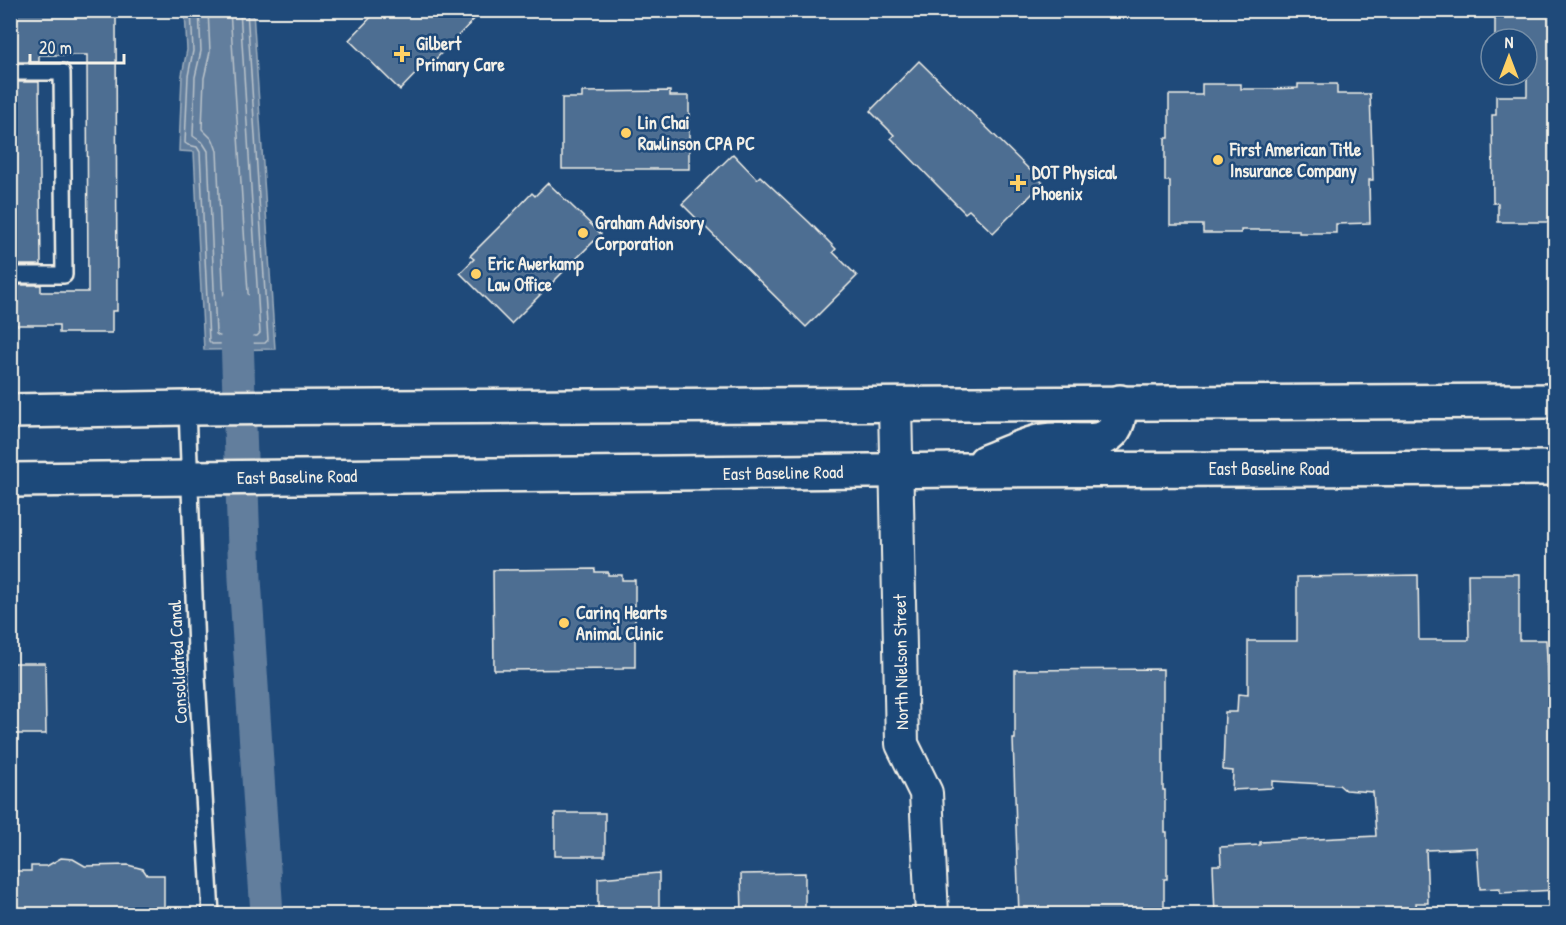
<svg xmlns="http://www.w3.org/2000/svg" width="1566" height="925" font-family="'Patrick Hand',sans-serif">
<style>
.water{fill:#627e9d;stroke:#9cacbb;stroke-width:1.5}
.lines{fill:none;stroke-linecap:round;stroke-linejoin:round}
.shore{stroke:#bac3ca;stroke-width:1.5}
.canal{stroke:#627e9d;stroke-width:33}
.building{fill:#4d6e92;stroke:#f4f1e8;stroke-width:1.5}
.lane-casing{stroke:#f4f1e8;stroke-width:20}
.street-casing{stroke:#f4f1e8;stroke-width:36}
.primary-casing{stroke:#f4f1e8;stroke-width:38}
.lane{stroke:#1f4a7a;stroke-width:15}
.street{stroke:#1f4a7a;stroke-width:32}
.primary{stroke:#1f4a7a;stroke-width:33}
.poi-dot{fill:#ffd166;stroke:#1f4a7a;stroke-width:2}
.labels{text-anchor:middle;stroke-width:5;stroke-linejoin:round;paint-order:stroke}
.poi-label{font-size:18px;font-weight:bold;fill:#f4f1e8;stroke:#1f4a7a;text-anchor:start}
.street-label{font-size:18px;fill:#f4f1e8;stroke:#1f4a7a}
</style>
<rect width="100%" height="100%" fill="#1f4a7a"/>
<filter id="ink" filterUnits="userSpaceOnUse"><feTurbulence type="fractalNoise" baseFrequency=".0167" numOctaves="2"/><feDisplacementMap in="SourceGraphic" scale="12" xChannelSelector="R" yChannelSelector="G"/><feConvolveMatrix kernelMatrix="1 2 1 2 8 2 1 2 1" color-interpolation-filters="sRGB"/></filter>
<g filter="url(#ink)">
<polygon class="water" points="185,11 253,11 275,349 204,350 194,152 179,151 182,75 187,50"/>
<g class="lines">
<g class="shore">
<polyline points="191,10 193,51 188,76 185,143 188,145 197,147 200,152 209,341 212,344 265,343 268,340 247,10"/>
<polyline points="199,10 201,51 195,77 193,136 203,143 208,151 216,334 219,336 257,336 260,333 240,10"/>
<polyline points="208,10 210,52 204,78 202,129 213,140 217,151 225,325 228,327 247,327 250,324 230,10"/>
</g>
<polyline class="canal" points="236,306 245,579 267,914"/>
</g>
<g class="building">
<polygon points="378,10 483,10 427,68 424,65 400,90 349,40"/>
<polygon points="1495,10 1556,10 1556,222 1498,222 1498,203 1493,203 1492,115 1496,115 1496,96 1527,96 1527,39 1495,39"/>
<polygon points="116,11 117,311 112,311 112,333 59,333 59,325 10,325 10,285 41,285 41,292 88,292 87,55 39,55 39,62 10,62 10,12"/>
<polygon points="919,61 1043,183 993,233 969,210 965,213 938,186 891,138 894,135 870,111"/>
<polygon points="10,82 39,82 41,265 10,265"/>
<polygon points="1202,84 1241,84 1241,89 1269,89 1298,88 1298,84 1337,84 1337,94 1370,94 1373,180 1369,180 1370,223 1336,224 1336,233 1299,233 1299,230 1241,230 1241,233 1203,233 1203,225 1170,225 1170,181 1165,181 1165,138 1169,138 1169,95 1202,95"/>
<polygon points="670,91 670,96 689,96 689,169 562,169 562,98 582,98 582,92"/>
<polygon points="733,154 757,179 760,176 809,222 836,249 833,252 857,276 806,327 682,204"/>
<polygon points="548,183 601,234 511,324 460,273 474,259 470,256 506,220 532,193 535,196"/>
<polygon points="595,569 595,572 608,572 608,575 622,575 622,580 635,580 635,667 623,667 623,669 494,670 493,570"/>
<polygon points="1468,574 1519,574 1519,640 1546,640 1551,725 1556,725 1556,890 1500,893 1500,888 1480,889 1477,848 1426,850 1428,903 1416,903 1417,915 1215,915 1213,865 1221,865 1220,847 1260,845 1260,842 1376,836 1373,792 1345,790 1339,785 1272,781 1272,788 1232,790 1233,771 1223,770 1225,712 1237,712 1238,694 1248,695 1248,641 1297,641 1297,577 1418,575 1419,640 1469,640"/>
<polygon points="10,663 45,663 46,734 10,734"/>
<polygon points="1163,669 1163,790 1165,790 1165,832 1167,832 1167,879 1164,879 1164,915 1019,915 1013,739 1015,739 1015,670"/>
<rect x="555" y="813" width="50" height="43"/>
<polygon points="61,858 73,859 85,866 128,865 143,869 147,875 164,875 164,915 10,915 10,871 31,871 31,866 47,866"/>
<polygon points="659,873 659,908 598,908 598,878"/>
<polygon points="805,873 805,915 742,915 741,874"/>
</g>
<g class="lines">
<g class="lane-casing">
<g id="lane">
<polyline points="10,72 62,72 64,275 10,275"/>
<polyline points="187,408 197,677 211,914"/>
</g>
</g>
<g class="street-casing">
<polyline id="street" points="895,405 902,744 926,793 932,914"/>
</g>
<g class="primary-casing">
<g id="primary">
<polyline points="10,411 187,408 1556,401"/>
<path d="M985 462C1003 455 1023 445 1043 441 1078 435 1120 458 1120 402"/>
<polyline points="10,480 960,470 1556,468"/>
</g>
</g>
<use href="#lane" class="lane"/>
<use href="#street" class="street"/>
<use href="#primary" class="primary"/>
</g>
</g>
<g class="poi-dot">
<path d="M399 45h6v6h6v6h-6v6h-6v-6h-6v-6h6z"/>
<circle cx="626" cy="133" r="6"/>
<circle cx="1218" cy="160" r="6"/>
<path d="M1015 174h6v6h6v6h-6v6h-6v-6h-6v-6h6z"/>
<circle cx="583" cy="233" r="6"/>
<circle cx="476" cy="274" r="6"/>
<circle cx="564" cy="623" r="6"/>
</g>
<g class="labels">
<g class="poi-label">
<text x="416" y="50">Gilbert<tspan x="416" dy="21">Primary Care</tspan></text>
<text x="638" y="129">Lin Chai<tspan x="638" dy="21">Rawlinson CPA PC</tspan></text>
<text x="1230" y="156">First American Title<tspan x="1230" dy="21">Insurance Company</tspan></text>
<text x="1032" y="179">DOT Physical<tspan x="1032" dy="21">Phoenix</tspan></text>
<text x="595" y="229">Graham Advisory<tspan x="595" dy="21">Corporation</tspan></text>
<text x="488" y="270">Eric Awerkamp<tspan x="488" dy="21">Law Office</tspan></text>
<text x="576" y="619">Caring Hearts<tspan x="576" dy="21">Animal Clinic</tspan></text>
</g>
<g class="street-label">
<text x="1269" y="475">East Baseline Road</text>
<text transform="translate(783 473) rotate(-1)" y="6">East Baseline Road</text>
<text transform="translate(297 477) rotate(-1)" y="6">East Baseline Road</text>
<text transform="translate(178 662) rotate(-93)" y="6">Consolidated Canal</text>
<text transform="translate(901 662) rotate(-91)" y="6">North Nielson Street</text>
</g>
</g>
<rect width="1566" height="925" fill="none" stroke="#1f4a7a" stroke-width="36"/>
<rect x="18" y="18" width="1530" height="889" fill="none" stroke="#f4f1e8" stroke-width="2" filter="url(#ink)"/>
<g transform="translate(1509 57)"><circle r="28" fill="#1f4a7a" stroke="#748da6" stroke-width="1.5"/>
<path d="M0-4.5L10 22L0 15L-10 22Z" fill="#ffd166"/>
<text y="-9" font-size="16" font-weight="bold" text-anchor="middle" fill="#f4f1e8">N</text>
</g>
<path d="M30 54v9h94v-9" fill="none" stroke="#f4f1e8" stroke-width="3"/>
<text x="39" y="54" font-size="18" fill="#f4f1e8" stroke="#1f4a7a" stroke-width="4.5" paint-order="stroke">20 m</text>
</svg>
